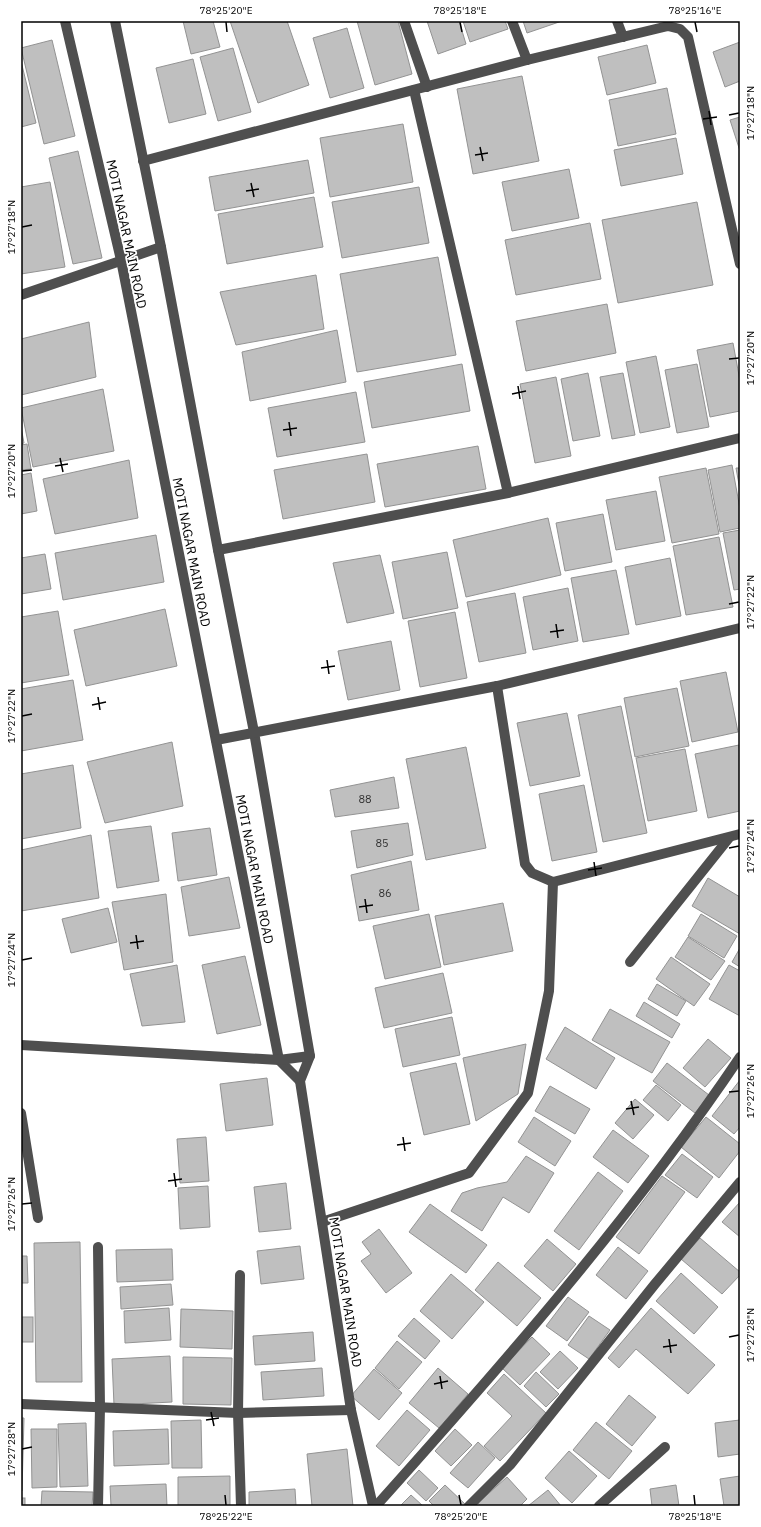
<svg xmlns="http://www.w3.org/2000/svg" width="761" height="1527" font-family="'IBM Plex Sans',sans-serif">
<style>
.building{fill:#bfbfbf;stroke:#939393}
.lines{fill:none;stroke-linecap:round;stroke-linejoin:round}
.minor{stroke:#4f4f4f;stroke-width:10}
.ticks{fill:none;stroke:#000;stroke-width:1.5}
.labels{text-anchor:middle;stroke-width:3.5;stroke-linejoin:round;paint-order:stroke}
.number-label{font-size:11px;fill:#303030}
.street-label{font-size:13px;fill:#000;stroke:#fff}
.neatline{fill:none;stroke:#000;stroke-width:1.5}
.ticks-label{font-size:10px;text-anchor:middle;fill:#000}
</style>
<rect width="100%" height="100%" fill="#fff"/>
<g class="building">
<polygon points="183,21 213,21 220,47 191,54"/>
<polygon points="230,21 287,21 309,85 258,103"/>
<polygon points="357,21 398,21 412,74 375,85"/>
<polygon points="427,21 459,21 466,44 438,54"/>
<polygon points="463,21 505,21 508,29 470,42"/>
<polygon points="523,21 562,21 527,33"/>
<polygon points="347,28 364,88 330,98 313,38"/>
<polygon points="52,40 75,136 44,144 21,48"/>
<polygon points="740,42 740,81 725,87 713,52"/>
<polygon points="647,45 656,83 607,95 598,57"/>
<polygon points="233,48 251,112 218,121 200,57"/>
<polygon points="193,59 206,114 169,123 156,68"/>
<polygon points="21,61 36,123 21,127"/>
<polygon points="522,76 539,161 473,174 457,89"/>
<polygon points="667,88 676,134 618,146 609,100"/>
<polygon points="740,117 740,151 730,120"/>
<polygon points="403,124 413,182 330,197 320,138"/>
<polygon points="676,138 683,174 621,186 614,150"/>
<polygon points="78,151 102,258 73,264 49,158"/>
<polygon points="308,160 314,193 215,211 209,177"/>
<polygon points="569,169 579,218 512,231 502,182"/>
<polygon points="50,182 65,267 21,274 21,187"/>
<polygon points="419,187 429,243 342,258 332,202"/>
<polygon points="314,197 323,247 227,264 218,214"/>
<polygon points="697,202 713,285 618,303 602,220"/>
<polygon points="590,223 601,279 516,295 505,240"/>
<polygon points="438,257 456,355 357,372 340,274"/>
<polygon points="316,275 324,329 236,345 220,292"/>
<polygon points="607,304 616,353 526,371 516,321"/>
<polygon points="89,322 96,377 21,395 21,339"/>
<polygon points="337,330 346,382 250,401 242,352"/>
<polygon points="733,343 740,381 740,411 710,417 697,350"/>
<polygon points="656,356 670,427 640,433 626,362"/>
<polygon points="462,364 470,411 372,428 364,382"/>
<polygon points="697,364 709,427 677,433 665,370"/>
<polygon points="588,373 600,436 573,441 561,379"/>
<polygon points="623,373 635,435 612,439 600,377"/>
<polygon points="556,377 571,456 535,463 520,384"/>
<polygon points="103,389 114,451 33,467 21,408"/>
<polygon points="356,392 365,442 277,457 268,408"/>
<polygon points="21,427 24,443 21,444"/>
<polygon points="27,444 31,469 21,470 21,445"/>
<polygon points="478,446 486,489 385,507 377,464"/>
<polygon points="367,454 375,502 283,519 274,470"/>
<polygon points="129,460 138,518 55,534 43,479"/>
<polygon points="732,465 740,509 740,528 720,532 708,470"/>
<polygon points="706,468 719,534 672,543 659,477"/>
<polygon points="736,468 740,468 740,490"/>
<polygon points="31,473 37,511 21,514 21,475"/>
<polygon points="656,491 665,541 616,550 606,500"/>
<polygon points="603,514 612,562 565,571 556,523"/>
<polygon points="548,518 561,575 466,597 453,540"/>
<polygon points="740,530 740,589 734,590 723,533"/>
<polygon points="156,535 164,582 63,600 55,553"/>
<polygon points="719,537 733,607 686,615 673,546"/>
<polygon points="447,552 458,608 403,619 392,562"/>
<polygon points="45,554 51,589 21,594 21,558"/>
<polygon points="380,555 394,613 347,623 333,563"/>
<polygon points="670,558 681,616 636,625 625,567"/>
<polygon points="616,570 629,634 583,642 571,578"/>
<polygon points="568,588 578,641 533,650 523,597"/>
<polygon points="515,593 526,653 479,662 467,602"/>
<polygon points="165,609 177,666 86,686 74,630"/>
<polygon points="58,611 69,675 21,683 21,617"/>
<polygon points="455,612 467,678 420,687 408,621"/>
<polygon points="391,641 400,690 348,700 338,651"/>
<polygon points="726,672 738,732 692,742 680,681"/>
<polygon points="73,680 83,740 21,751 21,689"/>
<polygon points="677,688 689,746 635,757 624,698"/>
<polygon points="621,706 647,833 603,842 578,715"/>
<polygon points="567,713 580,776 530,786 517,723"/>
<polygon points="172,742 183,806 105,823 87,762"/>
<polygon points="739,745 740,752 740,811 708,818 695,754"/>
<polygon points="466,747 486,848 426,860 406,759"/>
<polygon points="685,749 697,811 648,821 636,758"/>
<polygon points="73,765 81,828 21,839 21,774"/>
<polygon points="394,777 399,808 335,817 330,790"/>
<polygon points="584,785 597,852 552,861 539,794"/>
<polygon points="408,823 413,855 357,868 351,831"/>
<polygon points="151,826 159,881 117,888 108,831"/>
<polygon points="210,828 217,875 178,881 172,833"/>
<polygon points="91,835 99,898 21,911 21,850"/>
<polygon points="411,861 419,910 359,921 351,875"/>
<polygon points="229,877 240,928 189,936 181,887"/>
<polygon points="708,878 740,897 740,934 692,906"/>
<polygon points="166,894 173,962 124,970 112,902"/>
<polygon points="503,903 513,951 444,965 435,916"/>
<polygon points="108,908 117,942 71,953 62,919"/>
<polygon points="429,914 441,967 385,979 373,926"/>
<polygon points="701,914 737,936 724,958 688,936"/>
<polygon points="688,937 725,961 711,980 675,957"/>
<polygon points="740,948 740,967 732,962"/>
<polygon points="245,956 261,1025 217,1034 202,965"/>
<polygon points="671,957 710,984 694,1006 656,979"/>
<polygon points="177,965 185,1022 142,1026 130,974"/>
<polygon points="729,965 740,971 740,1016 709,999"/>
<polygon points="443,973 452,1013 384,1028 375,988"/>
<polygon points="657,984 686,1001 677,1016 648,999"/>
<polygon points="644,1002 680,1024 672,1038 636,1016"/>
<polygon points="610,1009 670,1042 652,1073 592,1040"/>
<polygon points="452,1017 460,1055 403,1067 395,1029"/>
<polygon points="565,1027 615,1058 596,1089 546,1059"/>
<polygon points="708,1039 731,1058 705,1087 683,1068"/>
<polygon points="526,1044 518,1094 476,1121 463,1058"/>
<polygon points="456,1063 470,1124 424,1135 410,1073"/>
<polygon points="667,1063 709,1095 695,1113 653,1081"/>
<polygon points="267,1078 273,1125 226,1131 220,1084"/>
<polygon points="740,1080 740,1127 734,1134 712,1116"/>
<polygon points="656,1085 681,1105 668,1121 643,1100"/>
<polygon points="550,1086 590,1109 575,1134 535,1111"/>
<polygon points="635,1099 654,1115 633,1139 615,1123"/>
<polygon points="534,1117 571,1141 555,1166 518,1142"/>
<polygon points="706,1117 740,1144 740,1151 719,1178 681,1147"/>
<polygon points="613,1130 649,1156 628,1183 593,1157"/>
<polygon points="206,1137 209,1181 180,1183 177,1139"/>
<polygon points="682,1154 713,1177 697,1198 665,1175"/>
<polygon points="526,1156 554,1173 529,1213 503,1197 482,1231 451,1211 462,1193 477,1188 507,1182"/>
<polygon points="598,1172 623,1191 579,1250 554,1231"/>
<polygon points="662,1176 685,1192 639,1254 616,1237"/>
<polygon points="286,1183 291,1229 259,1232 254,1187"/>
<polygon points="208,1186 210,1227 180,1229 178,1188"/>
<polygon points="740,1202 740,1237 722,1222"/>
<polygon points="430,1204 487,1245 466,1273 409,1232"/>
<polygon points="379,1229 412,1273 386,1293 361,1261 371,1254 362,1242"/>
<polygon points="700,1238 740,1272 740,1275 722,1294 681,1259"/>
<polygon points="547,1239 576,1264 553,1291 524,1266"/>
<polygon points="80,1242 82,1382 36,1382 34,1243"/>
<polygon points="300,1246 304,1279 261,1284 257,1251"/>
<polygon points="618,1247 648,1271 626,1299 596,1275"/>
<polygon points="172,1249 173,1280 117,1282 116,1250"/>
<polygon points="21,1256 27,1256 28,1283 21,1283"/>
<polygon points="498,1262 541,1298 517,1326 475,1290"/>
<polygon points="681,1273 718,1307 694,1334 656,1301"/>
<polygon points="451,1274 484,1302 452,1339 420,1311"/>
<polygon points="171,1284 173,1305 121,1309 120,1287"/>
<polygon points="568,1297 589,1312 567,1341 546,1326"/>
<polygon points="169,1308 171,1340 125,1343 124,1311"/>
<polygon points="651,1308 715,1365 688,1394 636,1349 619,1368 608,1358"/>
<polygon points="181,1309 233,1311 232,1349 180,1347"/>
<polygon points="589,1316 610,1330 589,1359 568,1345"/>
<rect x="21" y="1317" width="12" height="25"/>
<polygon points="414,1318 440,1341 425,1359 398,1336"/>
<polygon points="313,1332 315,1361 255,1365 253,1336"/>
<polygon points="532,1337 550,1354 520,1385 502,1368"/>
<polygon points="397,1341 422,1362 399,1389 375,1368"/>
<polygon points="560,1351 578,1368 558,1389 540,1372"/>
<polygon points="170,1356 172,1402 114,1405 112,1359"/>
<polygon points="183,1357 232,1358 231,1405 183,1404"/>
<polygon points="322,1368 324,1396 263,1400 261,1372"/>
<polygon points="438,1368 468,1394 439,1428 409,1403"/>
<polygon points="374,1369 402,1393 379,1420 351,1396"/>
<polygon points="536,1372 559,1394 546,1407 524,1386"/>
<polygon points="504,1374 546,1413 500,1461 484,1446 512,1416 487,1393"/>
<polygon points="629,1395 656,1417 632,1446 606,1424"/>
<polygon points="407,1410 430,1430 399,1466 376,1446"/>
<polygon points="21,1418 24,1418 22,1491 21,1491"/>
<polygon points="201,1420 202,1468 172,1468 171,1421"/>
<polygon points="740,1420 740,1454 718,1457 715,1423"/>
<polygon points="596,1422 632,1451 609,1479 573,1450"/>
<polygon points="86,1423 88,1486 60,1487 58,1424"/>
<polygon points="31,1429 57,1429 57,1487 32,1488"/>
<polygon points="168,1429 169,1464 114,1466 113,1431"/>
<polygon points="455,1429 472,1445 451,1466 435,1451"/>
<polygon points="478,1442 495,1458 468,1488 450,1473"/>
<polygon points="347,1449 353,1506 312,1506 307,1454"/>
<polygon points="569,1451 597,1476 572,1503 545,1478"/>
<polygon points="419,1470 438,1488 426,1501 407,1483"/>
<polygon points="230,1476 230,1506 178,1506 178,1477"/>
<polygon points="740,1476 740,1506 724,1506 720,1479"/>
<polygon points="507,1477 527,1499 520,1506 480,1506 478,1503"/>
<polygon points="166,1484 167,1506 111,1506 110,1486"/>
<polygon points="445,1485 466,1505 466,1506 434,1506 429,1501"/>
<polygon points="676,1485 679,1506 652,1506 650,1489"/>
<polygon points="295,1489 296,1506 249,1506 249,1492"/>
<polygon points="548,1490 561,1506 528,1506"/>
<polygon points="42,1491 93,1492 92,1506 41,1506"/>
<polygon points="411,1495 423,1506 400,1506"/>
<rect x="21" y="1498" width="4" height="8"/>
</g>
<g class="lines">
<g class="minor">
<polyline points="65,21 121,260 279,1060 300,1081"/>
<polyline points="115,21 161,247 218,550 254,732 310,1056 300,1081 351,1410 373,1506"/>
<polyline points="404,21 427,87"/>
<polyline points="512,21 527,60"/>
<polyline points="617,21 623,37"/>
<polyline points="414,90 508,493"/>
<polyline points="143,161 527,60 668,26 680,29 688,37 740,264"/>
<polyline points="21,295 161,247"/>
<polyline points="218,550 508,493 740,438"/>
<polyline points="497,686 525,864 532,873 553,882 740,834"/>
<polyline points="216,740 497,686 740,628"/>
<polyline points="630,962 729,838"/>
<polyline points="21,1045 279,1060 310,1056"/>
<polyline points="21,1113 38,1218"/>
<polyline points="322,1222 469,1173 528,1093 549,991 553,882"/>
<polyline points="98,1247 100,1407 98,1506"/>
<polyline points="240,1275 238,1413 241,1506"/>
<polyline points="21,1404 238,1413 351,1410"/>
<path d="M376 1506C504 1363 632 1217 740 1057"/>
<polyline points="469,1506 510,1465 655,1284 740,1182"/>
<polyline points="599,1506 665,1447"/>
</g>
</g>
<path class="ticks" d="M226 22 227 32M460 22 462 32M695 22 697 32M709 111 711 125M729 115 739 113M703 119 717 117M480 147 483 161M475 155 488 153M251 183 254 197M246 191 259 189M22 227 32 225M729 359 739 358M518 386 520 399M512 394 526 391M289 422 291 436M283 430 297 428M60 458 63 472M55 466 68 464M22 471 32 470M729 604 739 602M556 624 558 638M550 632 564 630M327 660 329 674M321 668 335 666M98 697 100 710M92 705 106 702M22 716 32 714M729 848 739 846M594 862 596 876M588 870 602 868M365 899 367 913M359 907 373 905M136 935 138 949M130 943 144 941M22 960 32 958M729 1092 739 1091M631 1101 634 1115M626 1109 639 1107M403 1137 405 1151M397 1145 411 1143M174 1173 176 1187M168 1181 182 1179M22 1204 32 1203M729 1337 739 1335M669 1339 671 1353M663 1347 677 1345M440 1376 442 1389M434 1384 448 1381M211 1412 214 1426M206 1420 219 1418M22 1449 32 1447M225 1495 226 1505M459 1495 461 1505M694 1495 695 1505"/>
<g class="labels">
<g class="number-label">
<text x="365" y="803">88</text>
<text x="382" y="847">85</text>
<text x="385" y="897">86</text>
</g>
<g class="street-label">
<text transform="translate(127 234) rotate(78)" y="5">MOTI NAGAR MAIN ROAD</text>
<text transform="translate(192 552) rotate(79)" y="5">MOTI NAGAR MAIN ROAD</text>
<text transform="translate(255 869) rotate(79)" y="5">MOTI NAGAR MAIN ROAD</text>
<text transform="translate(346 1292) rotate(81)" y="5">MOTI NAGAR MAIN ROAD</text>
</g>
</g>
<rect width="761" height="1527" fill="none" stroke="#ffffff" stroke-width="44"/>
<rect x="22" y="22" width="717" height="1483" class="neatline"/>
<g class="ticks-label">
<text x="226" y="14">78°25'20"E</text>
<text x="460" y="14">78°25'18"E</text>
<text x="695" y="14">78°25'16"E</text>
<text transform="translate(750 113) rotate(-90)" y="4">17°27'18"N</text>
<text transform="translate(11 227) rotate(-90)" y="4">17°27'18"N</text>
<text transform="translate(750 358) rotate(-90)" y="4">17°27'20"N</text>
<text transform="translate(11 471) rotate(-90)" y="4">17°27'20"N</text>
<text transform="translate(750 602) rotate(-90)" y="4">17°27'22"N</text>
<text transform="translate(11 716) rotate(-90)" y="4">17°27'22"N</text>
<text transform="translate(750 846) rotate(-90)" y="4">17°27'24"N</text>
<text transform="translate(11 960) rotate(-90)" y="4">17°27'24"N</text>
<text transform="translate(750 1091) rotate(-90)" y="4">17°27'26"N</text>
<text transform="translate(11 1204) rotate(-90)" y="4">17°27'26"N</text>
<text transform="translate(750 1335) rotate(-90)" y="4">17°27'28"N</text>
<text transform="translate(11 1449) rotate(-90)" y="4">17°27'28"N</text>
<text x="226" y="1520">78°25'22"E</text>
<text x="461" y="1520">78°25'20"E</text>
<text x="695" y="1520">78°25'18"E</text>
</g>
</svg>
